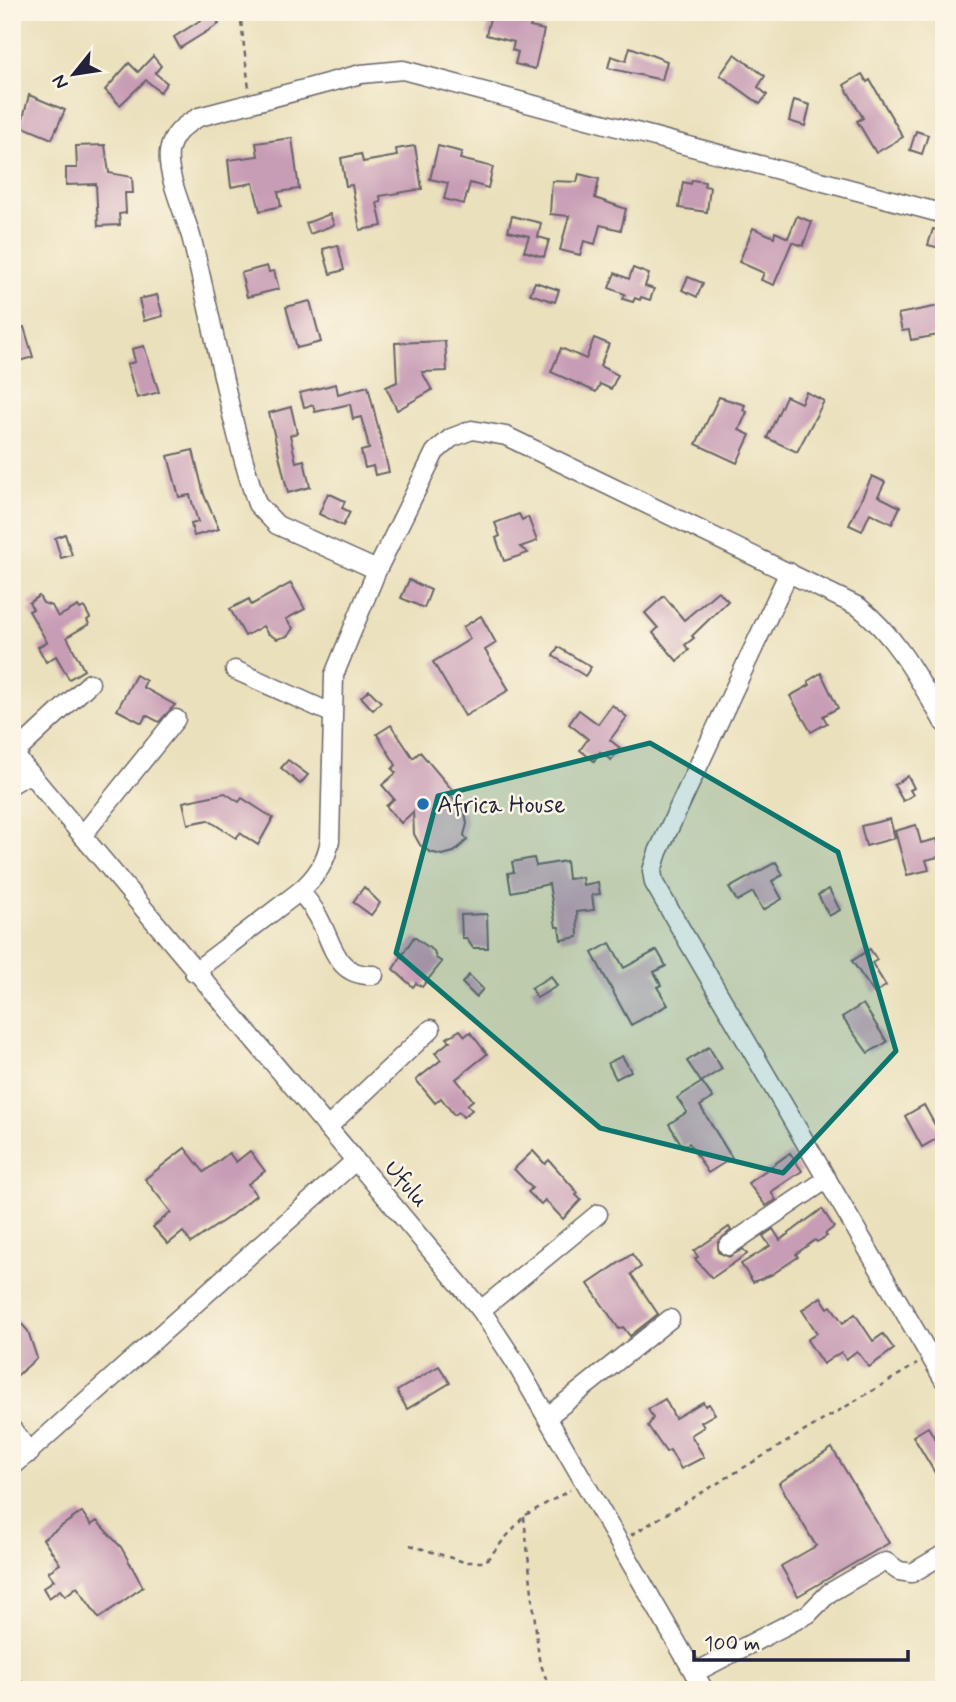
<svg xmlns="http://www.w3.org/2000/svg" width="956" height="1702" font-family="Mynerve,sans-serif">
<style>
.building{fill:#c79cb5}
.lines{fill:none;stroke-linecap:round;stroke-linejoin:round}
.minor-casing{stroke:#686468;stroke-width:21}
.path{stroke:#686468;stroke-width:2.5;stroke-dasharray:5 5;stroke-linecap:butt}
.minor{stroke:#fff;stroke-width:18}
.marked{fill:#0f766e;fill-opacity:0.2;stroke:#0f766e;stroke-width:5;stroke-linejoin:round}
.poi-dot{fill:#1f6fb2;stroke:#fcf5e5;stroke-width:2.5}
.labels{text-anchor:middle;stroke-width:5;stroke-linejoin:round;paint-order:stroke}
.poi-label{font-size:24px;fill:#22223b;stroke:#fcf5e5;text-anchor:start}
.street-label{font-size:24px;fill:#22223b;stroke:#fcf5e5}
</style>
<rect width="100%" height="100%" fill="#fcf5e5"/>
<filter id="ink" filterUnits="userSpaceOnUse"><feTurbulence type="fractalNoise" baseFrequency=".0143" numOctaves="2"/><feDisplacementMap in="SourceGraphic" scale="14" xChannelSelector="R" yChannelSelector="G"/><feConvolveMatrix kernelMatrix="1 2 1 2 8 2 1 2 1" color-interpolation-filters="sRGB"/></filter>
<filter id="wash" filterUnits="userSpaceOnUse"><feTurbulence type="fractalNoise" baseFrequency=".00686" numOctaves="4" result="noise"/><feDisplacementMap in="SourceGraphic" scale="28" xChannelSelector="R" yChannelSelector="G"/><feGaussianBlur stdDeviation="1.57" result="paint"/><feColorMatrix in="noise" values="0 0 0 0 0 0 0 0 0 0 0 0 0 0 0 0 0 1.4 0 .05"/><feComposite in="paint" operator="in"/></filter>
<g filter="url(#wash)">
<rect width="100%" height="100%" fill="#eae0bc"/>
<g id="blocks">
<g class="building">
<polygon points="507,12 533,15 530,27 544,30 535,69 515,64 518,52 512,50 514,42 486,35 491,14 506,18"/>
<polygon points="212,13 219,24 180,48 174,37"/>
<polygon points="630,47 667,61 662,80 608,68 611,56 626,61"/>
<polygon points="735,54 765,76 758,87 767,95 760,104 720,75"/>
<polygon points="153,56 161,66 155,73 167,83 160,92 146,80 120,105 105,90 129,63 138,72"/>
<polygon points="862,74 867,82 870,80 903,137 876,153 857,121 863,118 844,85"/>
<polygon points="29,95 65,110 52,139 21,126"/>
<polygon points="794,100 810,105 805,126 789,121"/>
<polygon points="916,131 928,135 922,154 910,150"/>
<polygon points="292,138 299,189 278,192 281,206 260,211 253,183 231,187 228,160 258,156 256,143"/>
<polygon points="105,145 109,173 132,177 133,193 125,193 126,213 119,214 120,225 98,226 96,184 66,185 66,168 77,168 76,146"/>
<polygon points="415,146 422,189 380,196 381,202 377,203 382,226 360,230 352,185 346,186 341,158 361,154 363,162 397,156 396,149"/>
<polygon points="438,146 462,152 460,159 493,167 488,188 470,183 464,204 444,199 448,183 430,179"/>
<polygon points="579,174 599,179 595,198 626,209 621,230 600,225 595,244 584,241 580,255 560,250 569,216 550,214 552,181 577,182"/>
<polygon points="692,180 705,182 704,186 710,187 707,212 679,208 683,182 691,184"/>
<polygon points="330,214 334,225 310,234 306,223"/>
<polygon points="512,216 541,223 538,237 549,240 544,257 524,251 529,236 508,231"/>
<polygon points="797,216 812,222 803,246 792,242 774,285 761,280 764,273 739,262 753,228 774,237 775,232 788,238"/>
<polygon points="933,229 944,232 944,249 928,245"/>
<polygon points="338,245 344,270 330,274 323,249"/>
<polygon points="267,266 269,272 274,271 279,289 247,297 241,273"/>
<polygon points="633,268 649,274 645,286 654,289 650,300 641,297 640,300 635,298 633,302 623,299 625,294 609,288 615,273 629,279"/>
<polygon points="688,277 703,283 697,297 682,290"/>
<polygon points="535,282 559,290 555,302 530,294"/>
<polygon points="157,295 163,316 144,321 139,299"/>
<polygon points="310,301 321,342 297,348 286,307"/>
<polygon points="944,305 944,334 911,340 909,330 902,331 898,314"/>
<polygon points="24,327 33,357 12,363 12,331"/>
<polygon points="594,338 609,344 600,366 618,375 611,389 600,384 596,392 551,372 561,348 586,359"/>
<polygon points="445,341 447,371 422,372 432,390 397,410 386,387 397,382 395,343"/>
<polygon points="144,346 159,392 137,398 127,364 135,362 132,349"/>
<polygon points="336,384 338,394 368,386 389,472 375,475 373,466 365,468 361,451 369,449 367,439 361,417 353,419 350,404 315,412 313,405 304,407 300,393"/>
<polygon points="806,392 824,401 797,452 767,438 786,396 801,403"/>
<polygon points="719,397 745,405 743,410 747,412 739,430 750,435 737,463 696,444"/>
<polygon points="291,407 297,433 290,435 296,462 304,460 310,487 288,493 269,413"/>
<polygon points="193,450 204,495 219,529 194,536 191,524 198,522 190,495 179,497 168,456"/>
<polygon points="872,476 885,482 878,496 900,507 892,524 870,513 862,531 849,525"/>
<polygon points="328,493 345,501 342,508 350,512 343,526 319,514"/>
<polygon points="519,514 522,520 528,517 537,541 520,547 528,553 504,561 496,538 500,536 495,523"/>
<polygon points="65,534 72,555 61,558 55,538"/>
<polygon points="409,580 431,590 424,608 401,598"/>
<polygon points="291,583 305,609 286,619 293,628 288,636 277,639 267,633 263,626 245,636 230,609 249,599 251,605"/>
<polygon points="718,591 728,601 692,636 694,638 685,645 689,650 677,661 653,633 658,628 645,613 664,596 684,620"/>
<polygon points="39,596 43,603 52,606 58,617 78,606 80,609 84,607 90,618 87,620 89,624 67,637 84,670 69,679 56,656 46,662 38,647 47,642 29,611 33,609 29,603"/>
<polygon points="481,616 496,643 485,650 509,690 465,716 433,662 470,639 463,627"/>
<polygon points="558,647 591,667 585,676 553,656"/>
<polygon points="821,673 838,708 823,716 827,723 811,732 790,696 810,685 808,681"/>
<polygon points="136,675 146,681 143,687 175,705 159,722 146,715 142,723 117,710"/>
<polygon points="369,690 381,702 373,710 361,697"/>
<polygon points="612,705 627,717 610,740 620,748 611,760 600,752 594,761 580,750 588,739 569,724 579,710 598,724"/>
<polygon points="391,725 413,758 420,752 454,792 451,796 465,812 467,824 464,835 467,840 454,852 442,855 430,852 420,845 414,834 413,812 401,823 386,806 394,799 382,785 396,773 392,769 396,765 377,734"/>
<polygon points="288,760 308,775 300,784 281,768"/>
<polygon points="908,776 914,788 910,790 913,795 903,801 894,785"/>
<polygon points="225,793 239,802 242,798 273,818 258,845 240,833 236,838 208,820 188,824 183,802"/>
<polygon points="890,819 895,838 866,846 861,826"/>
<polygon points="916,825 921,843 937,839 942,856 926,860 929,870 907,875 895,831"/>
<polygon points="534,858 536,866 566,861 568,879 582,877 583,885 598,882 600,894 592,895 594,910 577,912 578,937 561,940 559,927 556,927 549,884 511,892 508,873 514,872 512,862"/>
<polygon points="776,862 783,875 772,881 782,899 763,910 753,892 737,901 729,888"/>
<polygon points="364,887 380,903 371,915 353,902"/>
<polygon points="829,889 840,910 829,916 818,895"/>
<polygon points="487,914 488,948 473,948 466,938 462,938 461,915"/>
<polygon points="414,937 434,951 436,958 442,962 422,987 416,983 413,987 393,969"/>
<polygon points="610,943 624,968 657,950 666,966 654,972 661,985 657,987 668,1005 631,1025 592,953"/>
<polygon points="870,949 877,960 872,963 886,986 874,993 852,961"/>
<polygon points="469,975 483,989 476,997 462,983"/>
<polygon points="551,976 557,986 537,998 531,988"/>
<polygon points="863,1004 887,1042 868,1053 842,1017"/>
<polygon points="460,1030 465,1036 470,1032 487,1054 456,1079 473,1100 467,1105 472,1110 463,1117 459,1112 454,1115 441,1098 435,1103 416,1080 441,1060 435,1053 450,1041 447,1038"/>
<polygon points="709,1047 722,1069 701,1082 687,1061"/>
<polygon points="622,1056 631,1071 616,1079 608,1063"/>
<polygon points="702,1082 713,1098 700,1106 732,1158 708,1173 689,1143 683,1147 669,1124 687,1112 677,1098"/>
<polygon points="924,1105 941,1136 922,1147 905,1116"/>
<polygon points="185,1148 204,1172 229,1153 236,1162 250,1151 265,1171 248,1184 256,1195 229,1217 191,1243 183,1232 168,1244 153,1227 171,1212 145,1179"/>
<polygon points="533,1151 545,1164 549,1160 578,1193 576,1195 581,1200 563,1219 545,1200 541,1204 528,1192 532,1188 514,1169"/>
<polygon points="790,1153 802,1171 771,1192 776,1200 766,1206 748,1183"/>
<polygon points="822,1209 834,1227 825,1234 827,1236 817,1242 815,1240 796,1254 798,1257 771,1275 753,1282 741,1264 770,1246 763,1236 773,1229 780,1240"/>
<polygon points="729,1227 731,1230 718,1242 718,1252 729,1257 743,1249 747,1254 712,1278 695,1259 698,1257 694,1251"/>
<polygon points="632,1254 641,1267 631,1274 658,1314 630,1336 623,1327 619,1329 588,1284"/>
<polygon points="821,1297 828,1308 831,1306 843,1323 855,1314 873,1341 883,1334 894,1349 869,1367 857,1351 846,1359 841,1352 823,1364 807,1340 817,1333 802,1310"/>
<polygon points="12,1313 28,1331 37,1358 12,1380"/>
<polygon points="439,1366 450,1383 407,1409 397,1391"/>
<polygon points="665,1399 675,1418 703,1402 705,1406 709,1404 715,1414 701,1422 704,1427 691,1435 704,1457 681,1469 670,1450 666,1452 648,1426 653,1418 648,1409"/>
<polygon points="928,1427 944,1454 944,1488 913,1436"/>
<polygon points="832,1448 889,1543 798,1596 781,1566 816,1546 779,1483"/>
<polygon points="82,1512 91,1525 97,1521 121,1547 143,1587 99,1618 77,1587 65,1596 60,1590 49,1598 43,1588 54,1580 48,1572 60,1564 43,1539"/>
</g>
</g>
</g>
<g filter="url(#ink)">
<use href="#blocks" fill-opacity="0" stroke="#686468" stroke-width="2"/>
<g class="lines">
<g class="minor-casing">
<g id="minor">
<path d="M377 570 277 525 257 504C229 420 214 326 192 240 186 216 166 176 169 152 172 134 184 125 199 117L361 74 403 70 944 214"/>
<polyline points="789,572 658,852 652,871 654,883 944,1380"/>
<polyline points="235,670 331,713"/>
<polyline points="12,752 481,1310 515,1362 704,1690"/>
<polyline points="14,754 90,683"/>
<polyline points="12,784 30,773"/>
<polyline points="82,836 176,719"/>
<path d="M300 891C305 898 312 905 316 913 333 940 333 977 374 975"/>
<path d="M194 972 300 891C317 876 326 862 330 840L334 675 377 570 435 452 451 438 472 430 506 436 859 607C898 638 919 680 944 723"/>
<polyline points="327,1128 431,1029"/>
<polyline points="728,1246 827,1179"/>
<polyline points="481,1310 598,1214"/>
<polyline points="547,1417 670,1319"/>
<polyline points="12,1429 30,1453"/>
<polyline points="12,1467 355,1161"/>
<polyline points="694,1673 808,1614 829,1593 879,1564 886,1562 899,1571 912,1573 944,1554"/>
</g>
</g>
<g class="path">
<polyline points="240,12 249,89"/>
<polyline points="524,1517 539,1659 550,1690"/>
<polyline points="631,1535 917,1364"/>
<polyline points="410,1545 464,1562 485,1562 524,1516 570,1490"/>
<polyline points="12,1672 29,1690"/>
</g>
<use href="#minor" class="minor"/>
</g>
</g>
<path class="marked" d="M650 743 838 852 896 1051 783 1173 600 1128 396 953 438 796Z"/>
<circle class="poi-dot" cx="423" cy="804" r="7"/>
<g class="labels">
<g class="poi-label">
<text x="437" y="812">Africa House</text>
</g>
<g class="street-label">
<text transform="translate(407 1183) rotate(49)" y="8">Ufulu</text>
</g>
</g>
<rect width="956" height="1702" fill="none" stroke="#fcf5e5" stroke-width="42"/>
<g transform="translate(74 74) rotate(240)" stroke="#fcf5e5" stroke-width="5" paint-order="stroke">
<path d="M0-5L12 26L0 18L-12 26Z" fill="#22223b"/>
<text y="-10" font-size="19" font-weight="bold" text-anchor="middle" fill="#22223b">N</text>
</g>
<path d="M694 1650v10h214v-10" fill="none" stroke="#22223b" stroke-width="3.5"/>
<text x="704" y="1650" font-size="21" fill="#22223b" stroke="#fcf5e5" stroke-width="5" paint-order="stroke">100 m</text>
</svg>
